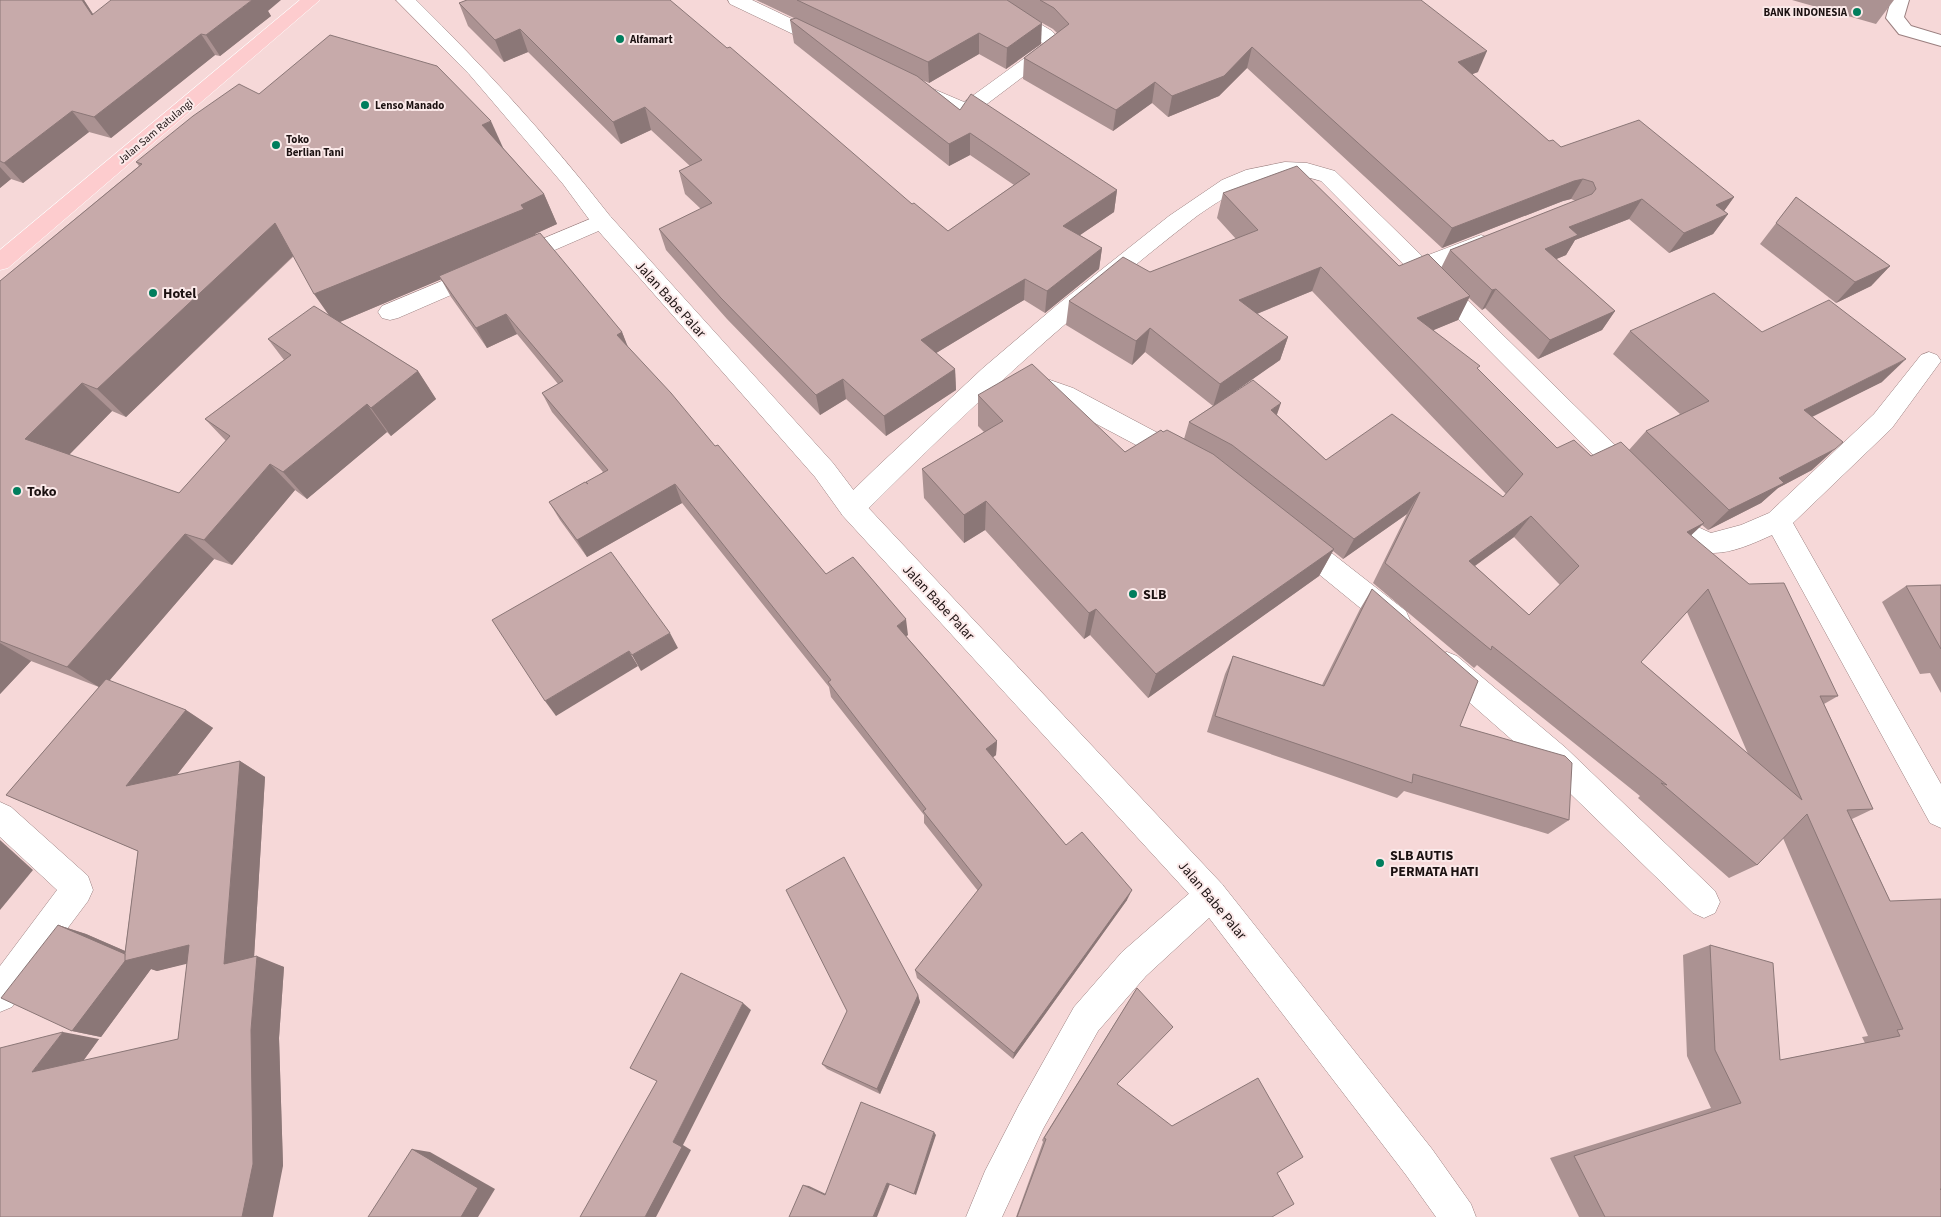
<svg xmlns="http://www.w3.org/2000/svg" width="1941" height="1217" font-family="'Source Sans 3',sans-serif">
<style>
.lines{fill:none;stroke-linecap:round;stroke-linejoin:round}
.service-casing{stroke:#9a7f7f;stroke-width:2}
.minor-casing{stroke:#9a7f7f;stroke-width:1}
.tertiary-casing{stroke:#9a7f7f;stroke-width:1}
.primary-casing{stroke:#fff;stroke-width:1}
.service{fill:#fff;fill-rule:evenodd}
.minor{fill:#fff;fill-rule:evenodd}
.tertiary{fill:#fff;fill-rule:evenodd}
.primary{fill:#fdccce;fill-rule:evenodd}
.wall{fill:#ab9292;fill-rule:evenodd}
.shaded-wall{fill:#8b7777}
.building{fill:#c7aaaa;stroke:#8b7777;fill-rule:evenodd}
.poi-dot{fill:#007e5d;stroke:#fbe9e9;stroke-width:2}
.labels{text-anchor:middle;stroke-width:4;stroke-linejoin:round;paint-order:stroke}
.far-poi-label{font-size:11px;font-weight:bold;fill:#1b1111;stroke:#fbe9e9;text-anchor:start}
.far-street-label{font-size:11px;fill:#1b1111;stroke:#fbe9e9}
.poi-label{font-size:14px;font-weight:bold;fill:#1b1111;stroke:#fbe9e9;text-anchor:start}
.street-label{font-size:14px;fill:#1b1111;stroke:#fbe9e9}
</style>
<rect width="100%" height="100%" fill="#f6d8d8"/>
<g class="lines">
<g class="service-casing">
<polygon id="service" points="1891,0 1909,0 1904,17 1911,26 1941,35 1941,46 1899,34 1886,18"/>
</g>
<g class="minor-casing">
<g id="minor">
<polygon points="728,0 752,0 832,38 835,42 832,46 818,46 730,4"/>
<path d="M978 0H1000L1052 31 1065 45 975 113C954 119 935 105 917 95L914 91 917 87 924 85 964 102 1044 44Z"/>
<path d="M1285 162 1307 163 1335 171 1423 257 1473 238 1481 235 1489 238 1492 243 1489 248 1436 269 1639 469 1643 476 1639 483 1630 486 1621 483 1321 181C1274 166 1234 190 1197 216 1078 308 967 409 861 516L852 519 843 516 839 508 843 500 877 467 983 368 1057 305 1169 216 1222 180 1246 170Z"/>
<polygon points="602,214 610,216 613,221 610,226 398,318 390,320 382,318 378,312 382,306"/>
<path d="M1929 352 1937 355 1941 361 1892 428 1793 523 1941 784V828L1930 823 1772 535C1739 550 1704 566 1674 536 1668 529 1661 524 1657 515L1661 507 1670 504 1679 507 1700 528 1711 533 1741 525 1769 513 1874 414 1921 355Z"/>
<polygon points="1030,373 1073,388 1190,450 1194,457 1190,464 1181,467 1172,464 1055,402 1021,388 1018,382 1021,376"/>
<polygon points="1297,530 1306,533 1406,611 1410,620 1406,629 1396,632 1386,629 1288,549 1284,541 1288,533"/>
<polygon points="1447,652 1457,656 1566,748 1715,891 1720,902 1715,913 1704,918 1693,913 1544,768 1437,674 1433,665 1437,656"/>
<polygon points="0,802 11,807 88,876 93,890 88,901 43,961 12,1007 0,1012 0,966 57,890 0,837"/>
<polygon points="1211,879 1222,884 1227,895 1222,906 1146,976 1098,1031 1043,1129 1002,1217 966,1217 985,1171 1019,1105 1074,1007 1122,952 1200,884"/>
</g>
</g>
<g class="tertiary-casing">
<path id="tertiary" d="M396 0H416C485 68 550 139 610 216L833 463 861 500 1222 884 1432 1149 1471 1204 1476 1217H1436L1406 1175 1200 906 843 516 815 477 594 226 563 184 469 74Z"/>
</g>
<g class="primary-casing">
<polygon id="primary" points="300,0 320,0 8,268 0,270 0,250"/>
</g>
<use href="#service" class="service"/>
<use href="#minor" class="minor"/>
<use href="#tertiary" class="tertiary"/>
<use href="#primary" class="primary"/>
</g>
<g class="wall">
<polygon points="0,0 84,0 93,14 268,11 271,16 220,56 215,55 111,138 89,132 23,183 11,179 0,188"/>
<path d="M467 0 912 204 948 231 1014 185 970 155 949 166 794 43 790 20 794 18 756 0H1421L1478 72 1472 74 1549 141 1561 147 1734 197 1724 211 1728 214 1713 234 1669 253 1629 219 1575 240 1566 255 1556 259 1615 311 1602 330 1538 359 1485 308 1482 310 1469 298 1458 320 1433 330 1478 369 1557 448 1591 456 1629 450 1646 431 1680 414 1613 354 1630 331 1762 332 1882 382 1812 416V470L1778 488 1761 503 1708 530 1702 525 1691 535 1838 696 1824 704 1873 809 1852 819 1890 901 1940 1189 1941 1217H1579L1550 1158 1711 1108 1687 1056 1683 955 1710 945 1780 1060 1865 1043 1862 1037 1868 1036 1783 838 1757 865 1729 878 1638 798 1640 796 1477 665 1474 668 1373 583 1407 514 1343 559 1333 551 1319 576 1148 698 1090 635 1084 639 985 530 964 543 924 498 922 469 984 432 978 426V395L1125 452 1163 432 1184 439 1189 422 1213 406 1145 352 1132 365 1066 325 1069 301 1150 272 1236 239 1217 218 1223 193 1399 266 1441 268 1450 250 1576 201 1571 199 1563 201 1442 248 1247 68 1219 96 1168 117 1152 103 1113 131 1023 79 1024 58 1057 33 1053 29 1037 20 1041 44 1006 69 979 54 929 83 922 80 960 110 1117 190 1114 212 1080 235 1102 248 1099 269 1045 313 1024 300 936 353 955 369 956 390 886 436 846 399 820 415 727 319 666 250 659 229 701 209 685 194 679 171 690 166 651 130 621 144 528 52 504 62 468 26 459 3ZM1312 291 1506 494 1503 497 1326 460 1277 415 1234 392 1280 360 1288 337 1257 314ZM1514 537 1560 585 1529 615 1475 566ZM1687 612 1748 754 1641 662Z"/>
<polygon points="1792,0 1894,0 1876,24"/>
<path d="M259 94 503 148 544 194 557 224 535 234 536 235 622 332 627 346 826 574 908 635 906 636 997 741 996 755 992 758 1066 845 1127 900 1013 1059 917 978 915 970 978 891 924 823V815L831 697 829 687 682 503 587 557 560 520 549 502 587 484 603 472 552 412 542 393 558 384 517 334 487 348 451 297 441 279 340 322 418 371 436 399 391 436 387 432 307 499 295 490 232 565 214 559 109 681 186 710 213 728 177 775 240 761 265 777 254 957 284 967 279 1038 283 1166 0 1048 99 1039 83 1061 178 1039 187 963 157 971 151 969 101 1037 72 1031 58 925 86 934 125 951 138 851 6 795 99 687 31 661 0 694V281L139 166 136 162ZM294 256 329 315 268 339 284 360 205 419 226 441 179 493 69 455 112 411 126 417Z"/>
<polygon points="1796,197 1890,266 1871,286 1836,303 1760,244"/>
<polygon points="1941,585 1941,693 1930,673 1920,674 1882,602 1906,586"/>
<polygon points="1372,589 1460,726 1569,820 1548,834 1404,791 1397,798 1207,732 1225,674 1233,656 1322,685 1360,609"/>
<polygon points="1137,988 1117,1084 1171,1126 1277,1173 1272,1217 1016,1217 1043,1142 1042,1140"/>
<polygon points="918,995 920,1002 880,1094 827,1069 822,1064"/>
</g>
<g class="shaded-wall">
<polygon points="82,0 84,0 107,36 92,15"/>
<polygon points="252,0 281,0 268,11 271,16 220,56 206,35"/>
<polygon points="1042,23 1041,44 1006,69 1007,48"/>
<polygon points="520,29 528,52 504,62 495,40"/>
<polygon points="979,33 979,54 929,83 928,62"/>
<polygon points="201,34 215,55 111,138 94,117"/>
<polygon points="1252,47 1247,68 1219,96 1168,117 1172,96"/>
<polygon points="1487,51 1478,72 1449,83 1458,62"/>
<polygon points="1155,82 1152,103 1113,131 1116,110"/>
<polygon points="645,107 651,130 621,144 613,122"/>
<polygon points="72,111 89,132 23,183 4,163"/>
<polygon points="491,121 505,152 482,125"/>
<polygon points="970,133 970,155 949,166 949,144"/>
<polygon points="0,167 11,179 0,188"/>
<polygon points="1583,179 1571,199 1563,201 1442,248 1452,228 1574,181"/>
<polygon points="1117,190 1114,212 1061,248 1063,226"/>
<polygon points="544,194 557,224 535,234 537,239 335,324 314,294"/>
<polygon points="1734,197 1719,218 1716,205"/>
<polygon points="1642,199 1629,219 1575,240 1566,255 1533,269 1545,249 1569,227"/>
<polygon points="1728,214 1713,234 1669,253 1684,233"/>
<polygon points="275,223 296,253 126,417 97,389"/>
<polygon points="1102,248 1099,269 1045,313 1047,291"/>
<polygon points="1890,266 1871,286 1836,303 1855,282"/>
<polygon points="1321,267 1312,291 1232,324 1239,300"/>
<polygon points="1025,279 1024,300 923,361 921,340"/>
<polygon points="1496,289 1485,308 1482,310 1492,290"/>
<polygon points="1470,296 1458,320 1405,342 1417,318"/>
<polygon points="1615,311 1602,330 1538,359 1550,340"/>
<polygon points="506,314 517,334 487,348 476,328"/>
<polygon points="1150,328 1145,352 1132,365 1136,341"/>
<polygon points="622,332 630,352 617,335"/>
<polygon points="1288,337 1280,360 1213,407 1220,384"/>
<polygon points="1906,359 1882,382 1782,432 1804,410"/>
<polygon points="955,369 956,390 886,436 884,416"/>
<polygon points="418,371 436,399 391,436 371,408"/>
<polygon points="843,379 846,399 820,415 816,395"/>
<polygon points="82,383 112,411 58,466 25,439"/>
<polygon points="1281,403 1273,426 1271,410"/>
<polygon points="367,404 387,432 307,499 283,472"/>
<polygon points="1835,449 1812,470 1778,488 1761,503 1708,530 1729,510 1779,478"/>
<polygon points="270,464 295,490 232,565 204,540"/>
<polygon points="675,484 682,503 587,557 577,540"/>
<polygon points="1420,492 1407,514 1343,559 1354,539"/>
<polygon points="986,501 985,530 964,543 964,515"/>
<polygon points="1531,516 1514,537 1454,581 1469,561"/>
<polygon points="1704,523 1682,544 1687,532"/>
<polygon points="185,534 214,559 102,689 67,667"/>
<polygon points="1334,549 1319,576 1148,698 1156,674"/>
<polygon points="1096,609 1090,635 1084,639 1089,613"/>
<polygon points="906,619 908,635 899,641 897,626"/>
<polygon points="670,633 678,648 641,671 632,655"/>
<polygon points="0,643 31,661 0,694"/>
<polygon points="629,651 638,666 556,716 545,701"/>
<polygon points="186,710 213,728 156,802 126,786"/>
<polygon points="997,741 996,755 985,763 986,749"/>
<polygon points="240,761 265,777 253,974 224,964"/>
<polygon points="0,840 33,870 0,910"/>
<polygon points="1132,890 1127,900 1013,1059 1014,1053"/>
<polygon points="58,925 86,934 139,957 189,945 219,956 157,971 151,969 101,1037 72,1031"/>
<polygon points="257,956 284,967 279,1038 283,1166 273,1217 242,1217 251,1030"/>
<polygon points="918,995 920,1002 880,1094 877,1089"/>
<polygon points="743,1003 751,1010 683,1145 691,1150 656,1217 645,1217 673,1142"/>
<polygon points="63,1032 99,1039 70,1079 32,1072"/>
<polygon points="934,1132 936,1135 916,1195 914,1194"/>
<polygon points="412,1149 430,1152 495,1189 478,1217 461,1217"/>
<polygon points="887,1183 890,1184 877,1217 873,1217"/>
<polygon points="803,1185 809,1186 830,1196 825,1195"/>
</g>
<g class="building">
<polygon points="0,0 82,0 92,15 111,0 252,0 206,35 201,34 94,117 72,111 4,163 0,161"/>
<polygon points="467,0 670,0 727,48 730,47 912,204 914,203 948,231 1030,174 970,133 949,144 790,20 796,18 917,76 960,110 971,94 1117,190 1063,226 1102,248 1047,291 1025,279 921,340 955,369 884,416 843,379 816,395 721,298 659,229 712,203 679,171 702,160 645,107 613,122 520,29 495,40 459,3"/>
<polygon points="797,0 1007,0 1042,23 1007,48 979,33 928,62"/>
<polygon points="1040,0 1421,0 1487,51 1458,62 1549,141 1553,140 1561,147 1639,120 1734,197 1716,205 1728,214 1684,233 1642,199 1569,227 1578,235 1545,249 1615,311 1550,340 1496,289 1492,290 1450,250 1592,194 1596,189 1593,182 1583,179 1574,181 1452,228 1252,47 1224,76 1172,96 1155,82 1116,110 1024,58 1069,24 1054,8"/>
<polygon points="330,35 437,66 491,121 482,125 544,194 521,205 524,209 314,294 275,223 97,389 82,383 25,439 179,493 230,436 205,419 291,355 268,339 314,306 418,371 371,408 367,404 283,472 270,464 204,540 185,534 67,667 0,641 0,281 142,164 136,162 193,116 239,84 259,94"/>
<path d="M1297 166 1399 266 1428 254 1470 296 1417 318 1480 366 1477 368 1557 448 1574 440 1591 456 1621 442 1704 523 1687 532 1749 584 1784 583 1838 696H1820L1873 809 1847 810 1890 901 1941 899V1189H1940L1941 1190V1217H1605L1574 1156 1741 1103 1715 1050 1710 945 1773 963 1780 1060 1900 1036 1897 1030 1903 1029 1807 814 1757 865 1661 783 1667 785 1492 646 1491 650 1385 563 1420 492 1354 539 1232 445 1189 422 1253 380 1281 403 1271 410 1326 460 1392 414 1503 497 1523 474 1321 267 1239 300 1288 337 1220 384 1150 328 1136 341 1069 301 1123 257 1150 272 1258 230 1223 193ZM1531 516 1579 566 1529 615 1469 561ZM1708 589 1802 800 1641 662Z"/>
<polygon points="1796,197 1890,266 1855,282 1776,223"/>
<polygon points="540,233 622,332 617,335 671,393 715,446 718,445 826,574 853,557 906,619 897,626 997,741 986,749 1066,845 1082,832 1132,890 1014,1053 915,970 982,885 923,811 926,809 828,682 831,680 675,484 577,540 549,502 585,482 588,484 586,482 608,470 542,393 563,381 506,314 476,328 439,276"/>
<polygon points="1714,293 1762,332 1829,300 1906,359 1804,410 1843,442 1835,449 1779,478 1784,483 1729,510 1646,431 1709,401 1630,331"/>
<polygon points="1032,364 1125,452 1161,430 1163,432 1167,430 1213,454 1334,549 1156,674 1096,609 1089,613 986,501 964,515 922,469 1003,421 978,395"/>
<polygon points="611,552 670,633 632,655 629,651 545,701 492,620"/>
<polygon points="1941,585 1941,649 1906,586"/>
<polygon points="1372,589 1478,681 1460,726 1565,756 1572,763 1569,820 1413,774 1412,783 1215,716 1233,656 1324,686"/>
<polygon points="106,679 186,710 126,786 240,761 224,964 257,956 251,1030 253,1164 242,1217 0,1217 0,1048 63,1032 32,1072 178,1039 189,945 124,961 138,851 6,795"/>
<polygon points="844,857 918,995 877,1089 822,1064 847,1011 786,890"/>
<polygon points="58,925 125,954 125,961 72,1031 1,998"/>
<polygon points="681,973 743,1003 673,1142 682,1147 645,1217 580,1217 657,1081 630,1068"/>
<polygon points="1137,988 1173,1027 1117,1084 1172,1126 1258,1078 1303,1157 1277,1173 1294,1204 1272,1217 1017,1217 1046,1139 1044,1138"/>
<polygon points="861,1102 934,1132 914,1194 887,1183 873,1217 789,1217 803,1185 825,1195"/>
<polygon points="412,1149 478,1188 461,1217 368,1217"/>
</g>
<g class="poi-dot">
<circle cx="1857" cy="12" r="5"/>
<circle cx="620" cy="39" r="5"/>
<circle cx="365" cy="105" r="5"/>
<circle cx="276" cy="145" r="5"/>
<circle cx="153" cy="293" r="5"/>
<circle cx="17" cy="491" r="5"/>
<circle cx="1133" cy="594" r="5"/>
<circle cx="1380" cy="863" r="5"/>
</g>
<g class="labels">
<g class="far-poi-label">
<text x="1847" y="16" text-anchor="end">BANK INDONESIA</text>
<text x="630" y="43">Alfamart</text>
<text x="375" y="109">Lenso Manado</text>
<text x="286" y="143">Toko<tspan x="286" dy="13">Berlian Tani</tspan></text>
</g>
<g class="far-street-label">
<text transform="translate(155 131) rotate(-40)" y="4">Jalan Sam Ratulangi</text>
</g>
<g class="poi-label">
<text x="163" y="298">Hotel</text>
<text x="27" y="496">Toko</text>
<text x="1143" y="599">SLB</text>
<text x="1390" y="860">SLB AUTIS<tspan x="1390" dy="16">PERMATA HATI</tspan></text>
</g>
<g class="street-label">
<text transform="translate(671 299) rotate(48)" y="5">Jalan Babe Palar</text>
<text transform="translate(939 602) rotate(47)" y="5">Jalan Babe Palar</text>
<text transform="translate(1213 900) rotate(50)" y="5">Jalan Babe Palar</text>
</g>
</g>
</svg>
